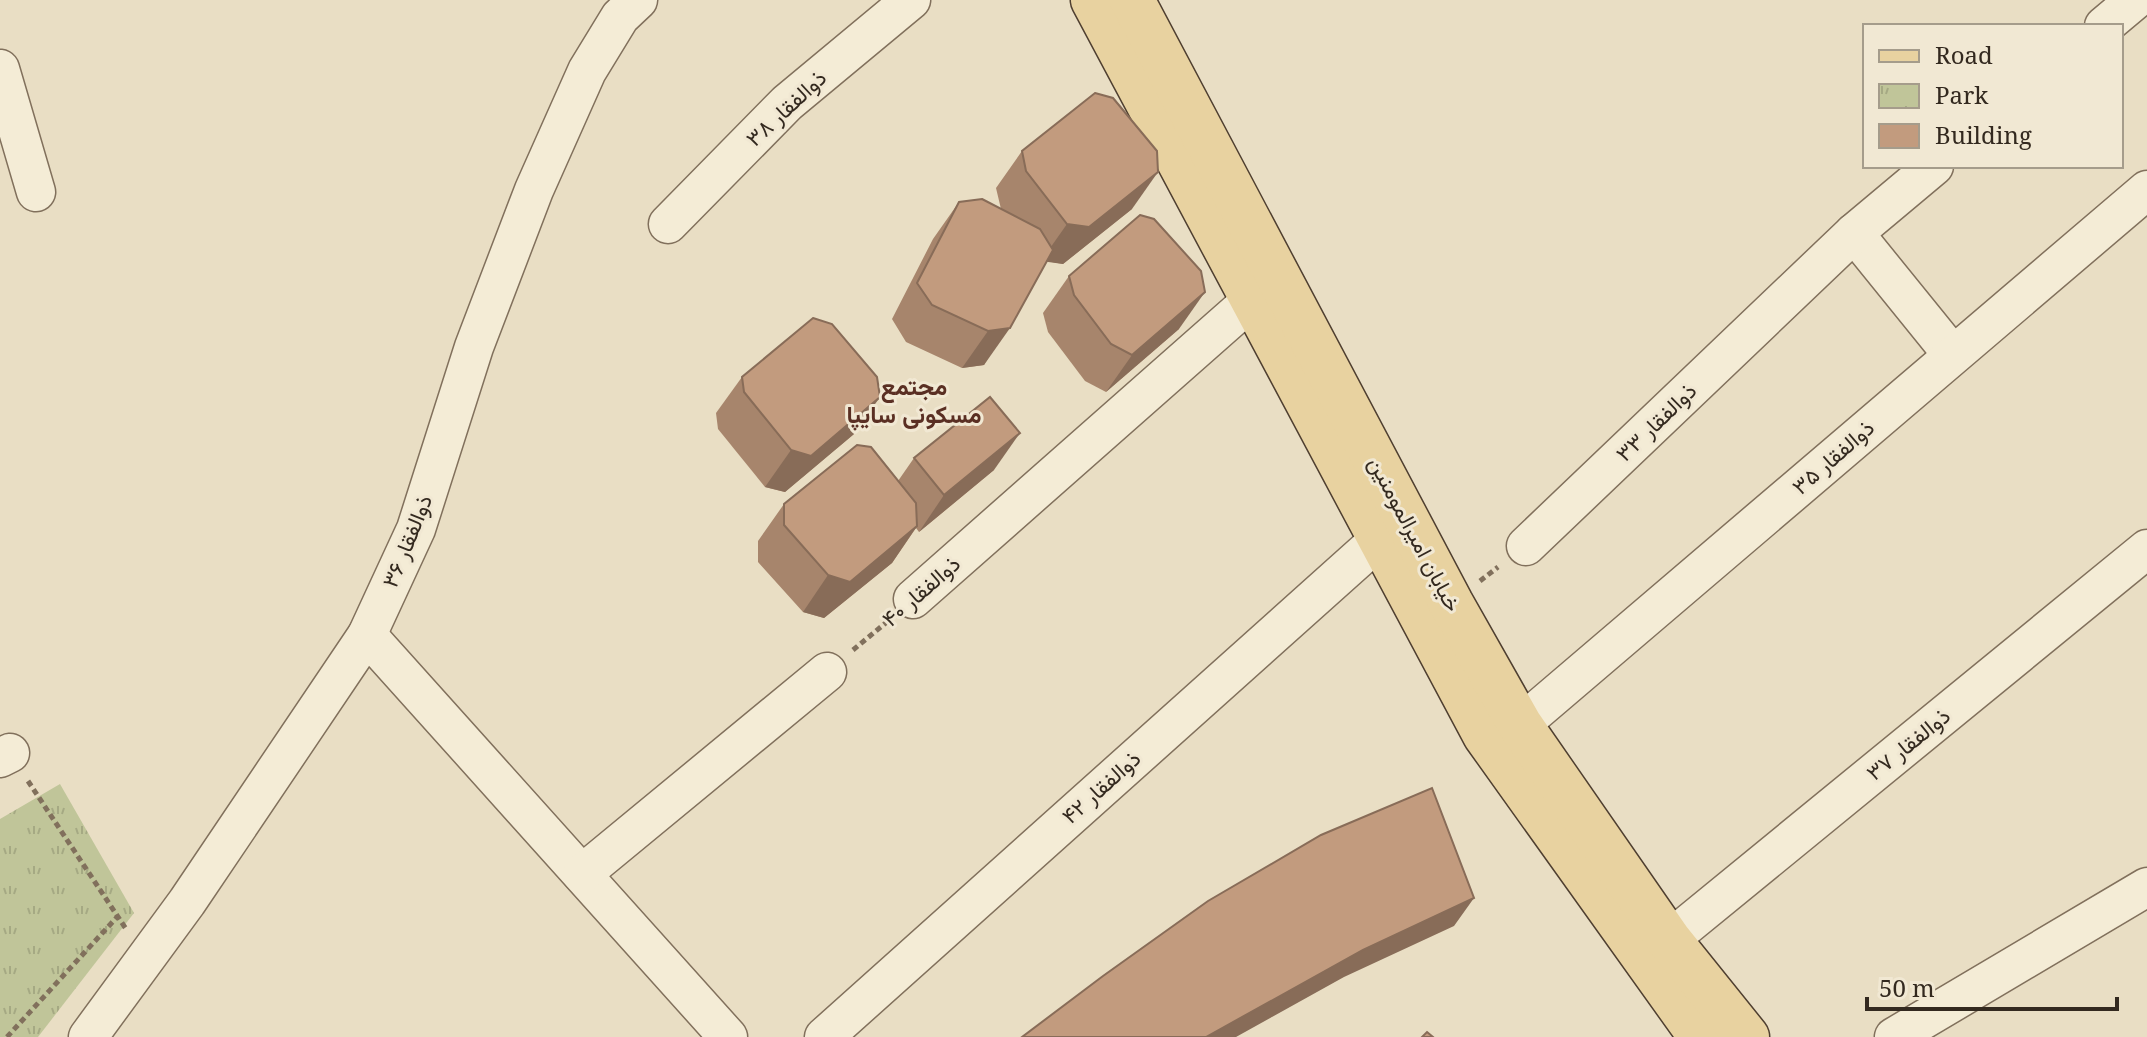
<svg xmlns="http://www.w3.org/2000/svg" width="2147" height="1037" font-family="'Noto Serif',Vazirmatn,serif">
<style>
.park{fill:url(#park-tufts)}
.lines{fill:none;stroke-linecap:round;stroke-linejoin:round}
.minor-casing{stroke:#81705c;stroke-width:41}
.major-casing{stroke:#4f3f30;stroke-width:47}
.path{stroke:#81705c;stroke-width:5;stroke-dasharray:6 4;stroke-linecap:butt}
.minor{stroke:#f4ecd6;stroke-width:38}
.major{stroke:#e8d2a0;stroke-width:44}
.wall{fill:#a7856c}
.shaded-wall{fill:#886c58}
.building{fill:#c29b7e;stroke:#886c58;stroke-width:2}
.labels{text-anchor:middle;stroke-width:6;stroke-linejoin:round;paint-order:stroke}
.street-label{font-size:22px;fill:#33291f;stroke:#f1e8d3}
.neighbourhood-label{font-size:24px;font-weight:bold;fill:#5a2f23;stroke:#f1e8d3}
</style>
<defs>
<pattern id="park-tufts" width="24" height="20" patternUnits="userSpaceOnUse" patternTransform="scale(2)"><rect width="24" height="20" fill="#c0c599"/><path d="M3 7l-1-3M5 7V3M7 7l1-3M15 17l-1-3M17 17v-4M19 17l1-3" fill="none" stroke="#a5a983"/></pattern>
</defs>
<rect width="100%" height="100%" fill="#e9dec4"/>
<polygon class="park" points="60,784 134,913 38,1037 0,1037 0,819"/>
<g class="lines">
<g class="minor-casing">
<g id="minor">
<polyline points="2104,26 2135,0"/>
<polyline points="0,69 36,192"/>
<polyline points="668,224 787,103 911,0"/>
<polyline points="1854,233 1952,354"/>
<polyline points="1526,546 1854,233 1934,166"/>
<polyline points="913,599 1253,299"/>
<polyline points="367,635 728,1037"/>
<polyline points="1520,725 2147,190"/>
<polyline points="0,758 10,753"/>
<polyline points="582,874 827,672"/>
<polyline points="1669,940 2147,549"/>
<polyline points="88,1037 187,902 367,635 416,529 474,347 534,190 587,71 620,17 638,0"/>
<polyline points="824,1037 1380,539"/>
<polyline points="1894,1037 2147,887"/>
</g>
</g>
<g class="major-casing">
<g id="major">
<polyline points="1093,0 1485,735 1701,1037"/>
<polyline points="1132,0 1451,603 1520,725 1669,940 1747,1037"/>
</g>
</g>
<g class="path">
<polyline points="1480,581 1498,567"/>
<polyline points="853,650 888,621"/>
<polyline points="28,781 126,929"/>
<polyline points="7,1037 118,916"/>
</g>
<use href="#minor" class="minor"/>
<use href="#major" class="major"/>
</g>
<g class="wall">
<polygon points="1022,151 1132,209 1063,264 1046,261 984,365 962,368 906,342 892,319 933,239 959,202 1001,209 996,188"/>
<polygon points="1069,276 1179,329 1106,392 1085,381 1048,332 1043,313"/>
<polygon points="742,377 854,434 785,492 765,487 718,429 716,413"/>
<polygon points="914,458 994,470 919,532 916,528 892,563 824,618 803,612 758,562 758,541 784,504 898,481"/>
</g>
<g class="shaded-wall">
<polygon points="1158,172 1132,209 1063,264 1041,261 1067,224"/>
<polygon points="1205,292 1179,329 1106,392 1132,355"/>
<polygon points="1010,328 984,365 962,368 988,331"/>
<polygon points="880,397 854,434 785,492 765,487 791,450"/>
<polygon points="1020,433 994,470 919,532 944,495"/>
<polygon points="917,526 892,563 824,618 803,612 828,575"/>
<polygon points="1474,898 1454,926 1344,977 1236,1037 1206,1037 1363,950"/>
</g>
<g class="building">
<polygon points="1095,93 1113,98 1157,151 1158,172 1089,227 1067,224 1026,171 1022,151"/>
<polygon points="982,199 1040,229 1053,250 1010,328 988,331 932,305 917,283 959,202"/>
<polygon points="1140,215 1154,219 1201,271 1205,292 1132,355 1111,344 1074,295 1069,276"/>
<polygon points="813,318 832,324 877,377 880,397 811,456 791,450 744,392 742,377"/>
<polygon points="990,397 1020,433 944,495 914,458"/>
<polygon points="857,445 871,447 916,503 917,526 850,582 828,575 784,525 784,504"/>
<polygon points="1432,788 1474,898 1363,950 1206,1037 1022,1037 1103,976 1208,901 1321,835"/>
<polygon points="1427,1032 1433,1037 1422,1037"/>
</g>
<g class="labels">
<g class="street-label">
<text transform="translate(786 108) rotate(-43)" y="8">ذوالفقار ۳۸</text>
<text transform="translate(1656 422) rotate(-44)" y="8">ذوالفقار ۳۳</text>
<text transform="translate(1833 457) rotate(-41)" y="8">ذوالفقار ۳۵</text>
<text transform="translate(1415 534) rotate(62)" y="8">خیابان امیرالمومنین</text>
<text transform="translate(407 541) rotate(-68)" y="8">ذوالفقار ۳۶</text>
<text transform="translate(921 591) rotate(-41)" y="8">ذوالفقار ۴۰</text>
<text transform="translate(1908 744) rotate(-39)" y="8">ذوالفقار ۳۷</text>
<text transform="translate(1101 787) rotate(-42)" y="8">ذوالفقار ۴۲</text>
</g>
<g class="neighbourhood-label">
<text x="914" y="395">مجتمع<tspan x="914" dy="28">مسکونی سایپا</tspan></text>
</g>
</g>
<rect x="1863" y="24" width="260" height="144" fill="#f1e8d3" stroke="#a59c8b" stroke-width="2"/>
<rect x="1879" y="50" width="40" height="12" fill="#e8d2a0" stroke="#a59c8b" stroke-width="2"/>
<text x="1935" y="64" font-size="24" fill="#33291f">Road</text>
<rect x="1879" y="84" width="40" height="24" fill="url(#park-tufts)" stroke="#a59c8b" stroke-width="2"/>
<text x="1935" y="104" font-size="24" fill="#33291f">Park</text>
<rect x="1879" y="124" width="40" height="24" fill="#c29b7e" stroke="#a59c8b" stroke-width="2"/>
<text x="1935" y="144" font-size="24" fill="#33291f">Building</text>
<path d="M1867 997v12h250v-12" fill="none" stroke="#33291f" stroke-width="4"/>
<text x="1879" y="997" font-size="24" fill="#33291f" stroke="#f1e8d3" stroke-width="6" paint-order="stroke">50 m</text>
</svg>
